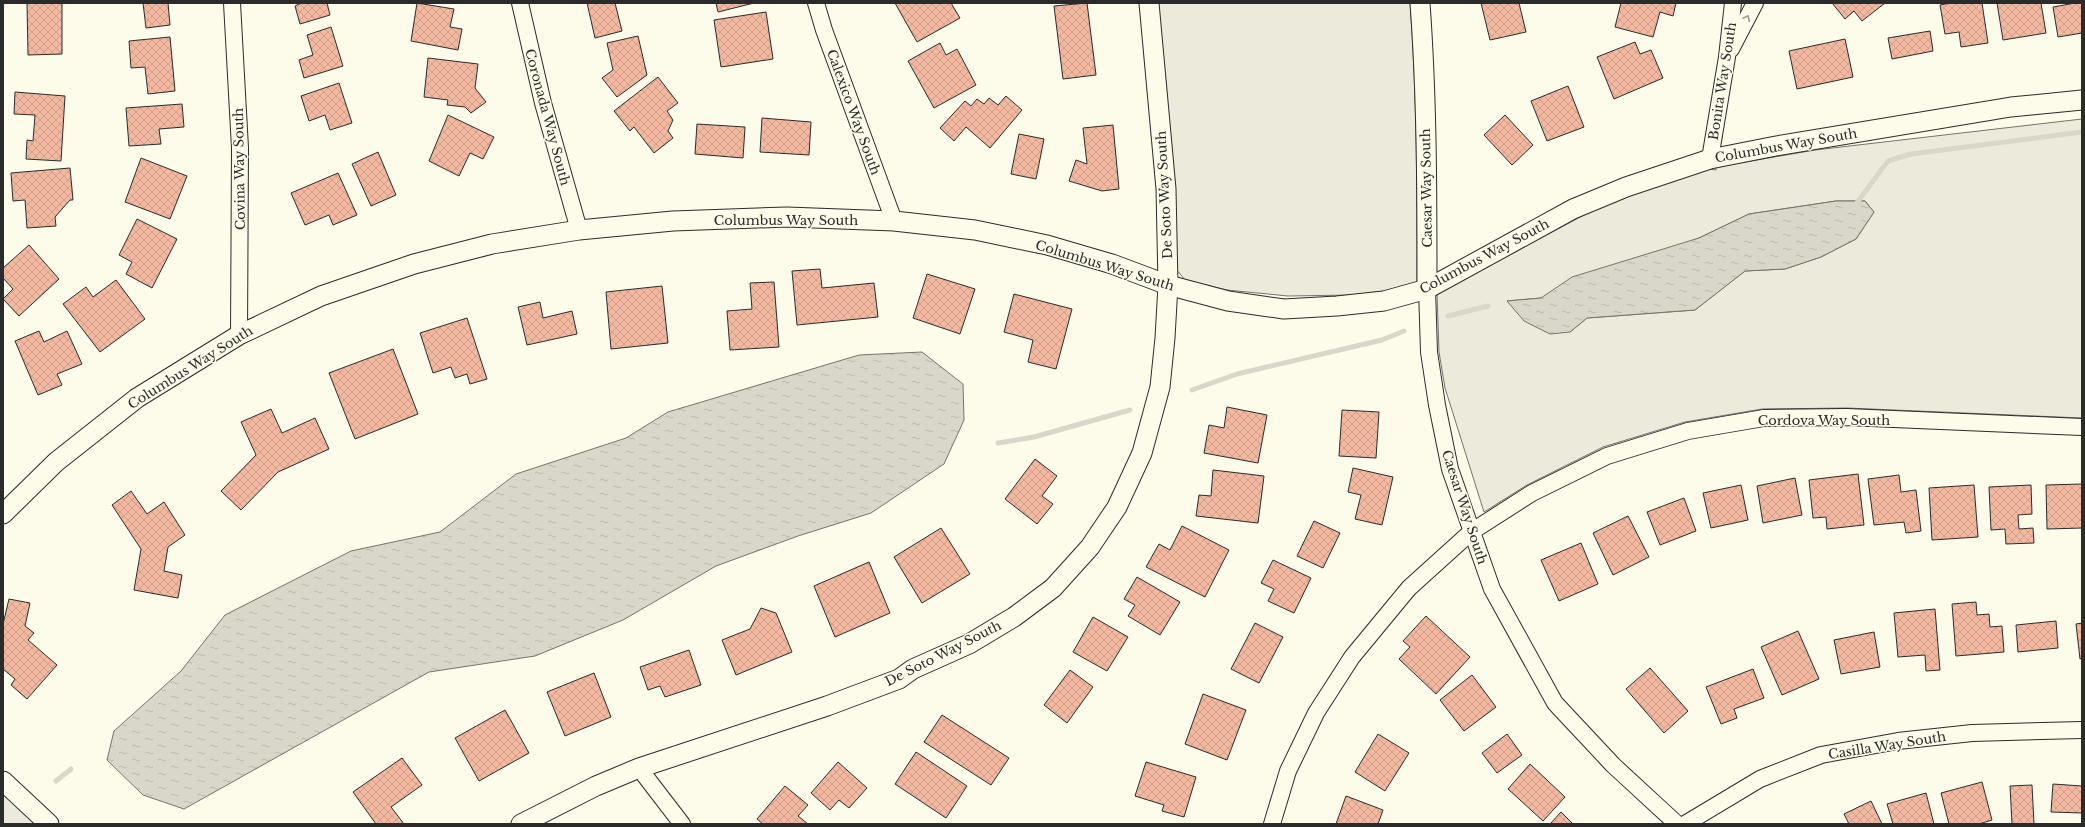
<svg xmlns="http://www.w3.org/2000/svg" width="2085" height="827" font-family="'Libre Baskerville',serif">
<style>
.green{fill:#ecebdb;stroke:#74746e;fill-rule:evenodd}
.water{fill:url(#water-ripples);stroke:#74746e}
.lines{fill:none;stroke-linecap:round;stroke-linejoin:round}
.stream{stroke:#d8d7c9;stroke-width:5}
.building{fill:url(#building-cross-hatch);stroke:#2b2b2b}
.minor-casing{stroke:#2b2b2b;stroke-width:18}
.tertiary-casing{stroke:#2b2b2b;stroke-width:21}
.minor{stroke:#fdfbea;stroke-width:16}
.tertiary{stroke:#fdfbea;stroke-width:19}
.oneway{stroke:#9e9d94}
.labels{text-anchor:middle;stroke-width:3;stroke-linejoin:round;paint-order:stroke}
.street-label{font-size:13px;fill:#2b2b2b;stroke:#fdfbea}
</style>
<defs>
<pattern id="water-ripples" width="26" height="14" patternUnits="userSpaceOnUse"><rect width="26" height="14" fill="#d8d7c9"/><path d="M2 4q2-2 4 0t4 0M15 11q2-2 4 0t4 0" fill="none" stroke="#bab9ad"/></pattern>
<pattern id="building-cross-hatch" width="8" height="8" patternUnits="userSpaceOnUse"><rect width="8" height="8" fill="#f2b8a0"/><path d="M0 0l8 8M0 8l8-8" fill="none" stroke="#d09e8a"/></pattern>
</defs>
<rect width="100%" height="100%" fill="#fdfbea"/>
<g class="green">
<path d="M1158 3H1410C1417 96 1417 189 1417 282L1385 291 1351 295 1288 296 1227 290 1185 280 1176 269 1174 196Z"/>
<path d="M2082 119V418L1847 408 1762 409 1685 422 1603 447 1527 485 1484 512 1445 388 1439 352 1437 294 1634 188 1709 169 1716 170V167L1815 150ZM1836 201H1865L1874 212 1856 239 1821 257 1785 269 1745 271 1695 310 1587 318 1570 332 1507 301 1541 298 1699 238 1749 214Z"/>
<polygon points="3,794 36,824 3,824"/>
</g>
<g class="water">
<polygon points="1836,201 1865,201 1874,212 1856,239 1821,257 1785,269 1745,271 1695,310 1587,318 1570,332 1550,334 1524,321 1507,301 1541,298 1572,277 1699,238 1749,214"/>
<polygon points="922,352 963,384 964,420 944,464 871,513 798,536 716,566 623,620 535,656 429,672 184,809 143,795 107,760 114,731 181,671 225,615 351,551 440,532 516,474 626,438 668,412 859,355"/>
</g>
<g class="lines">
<g class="stream">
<polyline points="1856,204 1888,161 1911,154 2082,132"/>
<polyline points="1448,316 1488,306"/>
<polyline points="1192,390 1237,374 1382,340 1404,331"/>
<polyline points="998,443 1034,437 1130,410"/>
<polyline points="56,781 71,769"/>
</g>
</g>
<g class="building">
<polygon points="27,3 62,3 62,54 28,55"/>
<polygon points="143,3 168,3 170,25 146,28"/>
<polygon points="301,3 327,3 330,15 300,24 295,6"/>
<polygon points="417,3 454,9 450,27 462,29 458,50 411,41"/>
<polygon points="587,3 615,3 622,31 595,38"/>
<polygon points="716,3 754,3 718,12"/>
<polygon points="895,3 951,3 960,18 917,42"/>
<polygon points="1087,3 1096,75 1063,79 1054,6"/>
<polygon points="1481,3 1519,3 1526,32 1490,40"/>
<polygon points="1621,3 1676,3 1673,16 1660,12 1653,37 1615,27"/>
<polygon points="1832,3 1885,3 1862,21 1854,11 1845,19"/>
<polygon points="1951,3 1982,3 1988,43 1961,47 1959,32 1945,34 1940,5"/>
<polygon points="1997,3 2041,3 2046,33 2003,40"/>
<polygon points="2075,3 2082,3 2082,33 2058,37 2053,7"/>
<polygon points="766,12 773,59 721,67 714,20"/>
<polygon points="331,27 343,66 304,78 299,60 313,55 307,35"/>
<polygon points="1930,31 1933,51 1892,59 1888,38"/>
<polygon points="638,36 647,75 617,97 602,78 613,70 607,43"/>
<polygon points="170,37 175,91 148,94 145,67 131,68 129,41"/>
<polygon points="1845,39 1853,77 1797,89 1789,51"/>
<polygon points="1635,42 1640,54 1651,50 1663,78 1614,99 1597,57"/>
<polygon points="940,43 946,55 957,49 976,85 934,108 908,61"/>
<polygon points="428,58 478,64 475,88 486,102 471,113 465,107 447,105 448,100 424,97"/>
<polygon points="658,77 678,103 667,111 673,120 668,131 673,138 654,153 634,127 630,131 614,111"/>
<polygon points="339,83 352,123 330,130 325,115 309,121 301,96"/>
<polygon points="1568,86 1584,127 1547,141 1531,101"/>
<polygon points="15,92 65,96 61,161 26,159 27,140 33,141 35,115 14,114"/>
<polygon points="1006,96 1022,110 990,148 966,127 954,141 940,128 965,101 971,106 977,99 984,104 989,98 998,105"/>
<polygon points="182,104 184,127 159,129 161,144 129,146 126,108"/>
<polygon points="448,115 494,137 483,159 470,153 459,176 429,161"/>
<polygon points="1505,115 1533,145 1512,165 1484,135"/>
<polygon points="762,118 811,122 809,155 760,152"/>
<polygon points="697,124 745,127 743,158 695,154"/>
<polygon points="1113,125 1119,189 1102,191 1069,181 1076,160 1087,164 1083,128"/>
<polygon points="1019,134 1044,139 1036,179 1011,174"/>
<polygon points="378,152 396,195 371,206 352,164"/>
<polygon points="141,158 187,176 170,219 125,202"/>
<polygon points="70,168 73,200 70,200 55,217 56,226 27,228 25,200 13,201 11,173"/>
<polygon points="338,173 357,215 333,225 329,215 305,225 291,193"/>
<polygon points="137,219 177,239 152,288 126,274 132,262 119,255"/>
<polygon points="29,245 59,279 19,316 3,299 13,289 3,278 3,268"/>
<polygon points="820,269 822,288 874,283 878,317 797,325 792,271"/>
<polygon points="927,274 975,289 960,334 913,318"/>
<polygon points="116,280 145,319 100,352 63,304 86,287 93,297"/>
<polygon points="774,282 779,347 730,350 727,311 752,309 750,283"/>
<polygon points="662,286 668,343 611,349 606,292"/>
<polygon points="1014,294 1072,309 1056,369 1028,362 1033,340 1004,332"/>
<polygon points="540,302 543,318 572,311 577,334 527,345 518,307"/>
<polygon points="467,318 487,379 470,384 467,374 455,378 451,367 433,373 420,333"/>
<polygon points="39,331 44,342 67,331 82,364 57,374 62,385 38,395 15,341"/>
<polygon points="393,349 418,414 355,439 329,373"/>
<polygon points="1227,407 1267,415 1258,463 1204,453 1209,425 1224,428"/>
<polygon points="271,409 282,433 315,418 329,449 278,472 241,510 221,491 256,455 241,422"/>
<polygon points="1342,410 1379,412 1376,458 1339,456"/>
<polygon points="1035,459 1057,476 1042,496 1053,504 1037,524 1005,499"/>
<polygon points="1353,468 1393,477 1382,525 1355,519 1361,495 1348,492"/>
<polygon points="1213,470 1264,476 1258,523 1196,516 1199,495 1211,496"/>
<polygon points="1858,474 1864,525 1827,529 1826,517 1813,518 1809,480"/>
<polygon points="1899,475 1901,492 1916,490 1921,531 1906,533 1904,522 1874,525 1868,479"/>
<polygon points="1795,478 1802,515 1763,523 1757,486"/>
<polygon points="2082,484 2082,528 2047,529 2046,485"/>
<polygon points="1741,485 1748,520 1711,528 1703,493"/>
<polygon points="1974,485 1978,537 1932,540 1929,488"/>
<polygon points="2031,485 2032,514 2018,515 2019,529 2033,528 2034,543 2006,544 2005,529 1991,530 1989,487"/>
<polygon points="131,491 147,514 164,502 185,535 168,547 164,571 182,575 178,598 134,590 141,549 112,505"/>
<polygon points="1684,498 1696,531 1660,545 1647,512"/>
<polygon points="1628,516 1649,557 1613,575 1593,533"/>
<polygon points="1314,521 1340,533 1323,568 1297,556"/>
<polygon points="1182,526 1229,550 1205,597 1146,567 1159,544 1170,550"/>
<polygon points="941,528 970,574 922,603 894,557"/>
<polygon points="1581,543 1598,584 1559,601 1541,560"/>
<polygon points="1273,560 1311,578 1294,613 1268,601 1274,589 1261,583"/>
<polygon points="869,562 890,613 835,637 814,586"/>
<polygon points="1137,577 1180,602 1160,635 1128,616 1135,605 1124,599"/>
<polygon points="9,599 30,603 25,626 34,633 28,640 57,665 27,699 11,685 15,679 3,669 3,624"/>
<polygon points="1976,602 1977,615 1989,614 1990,627 2002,626 2004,652 1956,656 1952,604"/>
<polygon points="761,608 776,613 792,652 736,675 722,640 750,629"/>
<polygon points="1935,609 1940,670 1926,671 1925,655 1898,657 1894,613"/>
<polygon points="1426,616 1470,657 1436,694 1399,659 1410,647 1403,641"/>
<polygon points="1093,617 1128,637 1107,671 1073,652"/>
<polygon points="2056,621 2058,648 2018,652 2016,625"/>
<polygon points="1255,623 1283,637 1259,683 1231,669"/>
<polygon points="2082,623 2082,658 2080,659 2076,624"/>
<polygon points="1798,631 1819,679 1782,695 1761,647"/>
<polygon points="1874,632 1880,667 1841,674 1834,640"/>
<polygon points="689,650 701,685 665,697 660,686 648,690 640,667"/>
<polygon points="1650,668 1688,711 1664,733 1626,689"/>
<polygon points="1753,669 1764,698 1734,709 1737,718 1721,724 1706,687"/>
<polygon points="1070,670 1093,687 1067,723 1044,705"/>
<polygon points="594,673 611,717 565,736 547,692"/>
<polygon points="1472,675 1496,707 1464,731 1440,700"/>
<polygon points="1203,694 1246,710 1227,760 1185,744"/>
<polygon points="505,710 529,753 479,781 455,738"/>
<polygon points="942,715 1009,758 991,785 924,742"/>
<polygon points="1378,734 1409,753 1385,791 1355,772"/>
<polygon points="1507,734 1522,755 1497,773 1482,753"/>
<polygon points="916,752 967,786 946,818 895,784"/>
<polygon points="402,758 422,785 391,807 404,824 376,824 353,792"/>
<polygon points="838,762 867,788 849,808 839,800 830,810 811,793"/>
<polygon points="1146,762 1196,777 1184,817 1162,811 1164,805 1135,796"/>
<polygon points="1530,764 1565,797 1543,821 1508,789"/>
<polygon points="1982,782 1992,820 1979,824 1949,824 1941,793"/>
<polygon points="2053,784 2082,786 2082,813 2051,812"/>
<polygon points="2032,785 2034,824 2012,824 2010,786"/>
<polygon points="785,786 808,805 798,816 808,824 763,824 757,819"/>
<polygon points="1926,793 1934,824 1893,824 1887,804"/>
<polygon points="1346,796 1383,810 1378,824 1336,824"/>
<polygon points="1871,801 1882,824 1849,824 1844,814"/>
<polygon points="1561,812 1573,824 1550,824"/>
</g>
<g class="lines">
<g class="minor-casing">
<g id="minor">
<polyline points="232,3 240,148 239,335"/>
<polyline points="520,3 543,103 579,230"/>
<polyline points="816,3 824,30 894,221"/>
<polyline points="1731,49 1755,3"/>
<polyline points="1710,159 1727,57 1733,3"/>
<polyline points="1427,289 1429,352 1437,405 1450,469 1492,589 1555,703 1613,765 1677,824"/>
<polyline points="639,768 682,824"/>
<polyline points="1272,824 1288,771 1316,713 1352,657 1409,588 1471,532 1532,493 1607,456 1688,431 1764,418 1847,417 2082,427"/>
<polyline points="1685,824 1760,779 1821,755 1898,741 1972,733 2082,730"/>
</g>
</g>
<g class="tertiary-casing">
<g id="tertiary">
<path d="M1420 3C1427 98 1427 194 1427 289"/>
<polyline points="3,514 56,462 137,398 239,335 321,296 414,264 492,244 579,230 673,221 787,217 894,221 975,230 1047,245 1112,264 1168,285 1228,301 1284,309 1337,306 1384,301 1427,289 1573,209 1626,187 1710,159 1776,146 2011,107 2082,100"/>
<polyline points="3,781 49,824"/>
<polyline points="521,824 596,786 639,768 827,706 899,679 913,669 969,644 1014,617 1053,588 1090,547 1117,507 1142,453 1160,387 1165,338 1168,285 1166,189 1149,3"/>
</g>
</g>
<use href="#minor" class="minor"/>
<use href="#tertiary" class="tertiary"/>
</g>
<defs><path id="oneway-chevron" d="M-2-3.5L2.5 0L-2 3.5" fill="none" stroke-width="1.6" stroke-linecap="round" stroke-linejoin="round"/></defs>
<use class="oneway" href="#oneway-chevron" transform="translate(1747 18) rotate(-63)"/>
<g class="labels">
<g class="street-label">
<text transform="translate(1722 81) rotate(-81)" y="5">Bonita Way South</text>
<text transform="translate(854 112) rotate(70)" y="5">Calexico Way South</text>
<text transform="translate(548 117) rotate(75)" y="5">Coronada Way South</text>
<text transform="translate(1786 145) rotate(-10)" y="5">Columbus Way South</text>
<text transform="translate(239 169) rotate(-91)" y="5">Covina Way South</text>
<text transform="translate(1426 188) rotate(-91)" y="5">Caesar Way South</text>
<text transform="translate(1164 195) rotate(-93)" y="5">De Soto Way South</text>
<text x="786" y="225">Columbus Way South</text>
<text transform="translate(1484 256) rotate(-28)" y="5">Columbus Way South</text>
<text transform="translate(1105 265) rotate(17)" y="5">Columbus Way South</text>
<text transform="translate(190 367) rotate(-32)" y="5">Columbus Way South</text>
<text x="1824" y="425">Cordova Way South</text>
<text transform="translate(1465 507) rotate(72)" y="5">Caesar Way South</text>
<text transform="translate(943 653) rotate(-27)" y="5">De Soto Way South</text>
<text transform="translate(1887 745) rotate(-9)" y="5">Casilla Way South</text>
</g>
</g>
<rect width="2085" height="827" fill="none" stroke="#2b2b2b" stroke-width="8"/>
</svg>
